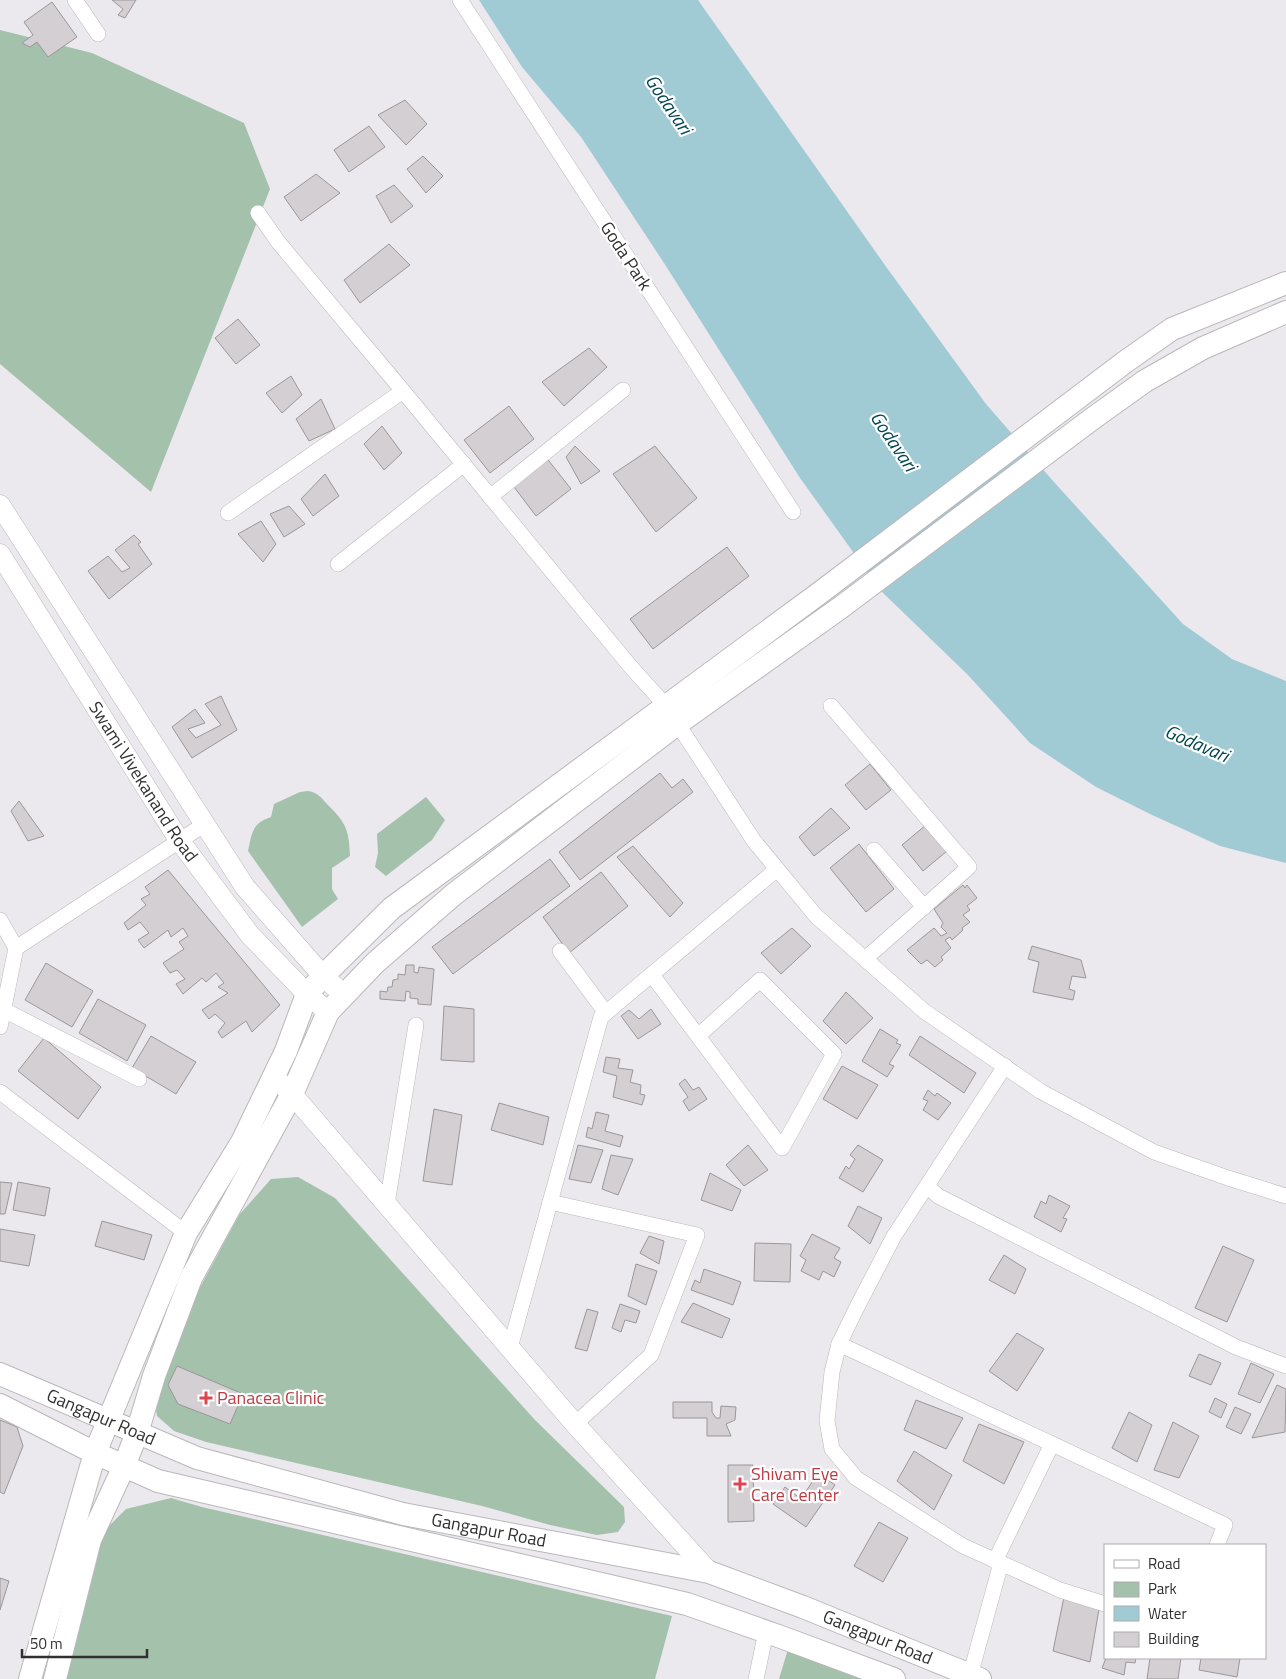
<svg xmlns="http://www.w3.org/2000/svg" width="1286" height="1679" font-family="'Titillium Web',sans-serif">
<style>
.green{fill:#a4c1ac}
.water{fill:#a0cbd4}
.building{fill:#d3cfd2;stroke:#9b9699}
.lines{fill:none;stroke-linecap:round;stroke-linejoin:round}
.street-casing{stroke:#bab7bc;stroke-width:16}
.secondary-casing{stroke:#bab7bc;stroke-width:21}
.primary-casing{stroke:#bab7bc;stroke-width:24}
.street{stroke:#fff;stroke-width:15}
.secondary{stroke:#fff;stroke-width:20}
.primary{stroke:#fff;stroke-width:22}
.health-dot{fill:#e0444e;stroke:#fff;stroke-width:2}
.labels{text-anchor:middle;stroke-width:4.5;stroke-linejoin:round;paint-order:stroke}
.street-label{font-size:18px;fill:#313031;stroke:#fff}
.health-label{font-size:18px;fill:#be3a42;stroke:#fff;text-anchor:start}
.water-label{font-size:19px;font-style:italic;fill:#034650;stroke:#fff}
</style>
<rect width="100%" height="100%" fill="#ece9ee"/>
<g class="green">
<polygon points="0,30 92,53 244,123 270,189 151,492 0,364"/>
<path d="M308 791C319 793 320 797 327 804 346 823 349 829 350 856L332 868V889L338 899 302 927 248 851C252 833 252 823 271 817L274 804 300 792Z"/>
<polygon points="426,797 445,820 432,840 386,876 375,867 378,853 377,834"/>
<polygon points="298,1177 335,1198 535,1420 624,1507 625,1522 618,1532 597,1535 550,1525 482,1506 206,1442 174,1431 157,1416 153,1391 154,1373 239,1215 271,1179"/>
<polygon points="171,1498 202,1507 672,1616 655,1679 56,1679 98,1537 126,1509"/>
<polygon points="789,1646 868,1679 779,1679"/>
</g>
<polygon class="water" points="479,0 698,0 887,268 986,404 1054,482 1183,624 1232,659 1286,681 1286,863 1220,846 1150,814 1096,787 1030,743 967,674 881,591 800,478 664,263 581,137 522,67"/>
<g class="building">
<polygon points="112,0 136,0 125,18 118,15 123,9"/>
<polygon points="52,2 77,37 48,57 37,42 30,47 22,43 33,35 24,22"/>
<polygon points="405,100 427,124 406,145 378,115"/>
<polygon points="369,126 385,147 349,172 334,150"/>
<polygon points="423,156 443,176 426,193 407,169"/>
<polygon points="316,174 340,193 301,221 284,197"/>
<polygon points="394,185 413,206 391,223 376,196"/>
<polygon points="389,244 410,265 360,303 344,280"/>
<polygon points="238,319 260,345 236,364 215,338"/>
<polygon points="589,348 607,367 564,406 542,382"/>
<polygon points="291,376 302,395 282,413 266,393"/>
<polygon points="321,399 335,429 309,441 296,419"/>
<polygon points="509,406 534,439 490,473 464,440"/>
<polygon points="382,426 402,453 384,470 364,444"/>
<polygon points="575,446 600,471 581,484 566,457"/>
<polygon points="655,446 697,498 656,532 613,474"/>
<polygon points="545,456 571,489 536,516 511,483"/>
<polygon points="325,474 339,496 313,516 301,499"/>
<polygon points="289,506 305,524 284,537 270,514"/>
<polygon points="261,521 276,544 263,562 238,534"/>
<polygon points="134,535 141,542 138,544 152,564 109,599 88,571 108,556 122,572 130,568 115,550"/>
<polygon points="727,547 749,576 653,649 630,619"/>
<polygon points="221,696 237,730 192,758 172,727 195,709 205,723 188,729 196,738 221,725 205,704"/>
<polygon points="870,764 891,790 866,810 845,785"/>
<polygon points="660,773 672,788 683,779 693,792 580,880 559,852"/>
<polygon points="19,801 44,836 28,841 11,811"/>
<polygon points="831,808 850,828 814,856 799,837"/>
<polygon points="926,825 947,851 923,871 902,845"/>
<polygon points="859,844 894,889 866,912 830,868"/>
<polygon points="633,846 683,903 670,917 617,857"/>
<polygon points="550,859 570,886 453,974 432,947"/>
<polygon points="168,870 280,1005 252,1032 246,1021 222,1038 218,1032 225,1023 215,1014 209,1019 202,1010 228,993 218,987 224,983 216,973 206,982 202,978 183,994 176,984 185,979 177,970 170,973 163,963 184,949 179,942 188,936 183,928 171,937 168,930 144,948 138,940 149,933 140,922 128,930 124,923 146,905 141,899 150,894 145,887"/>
<polygon points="601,872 628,906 569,953 543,917"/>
<polygon points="963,885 965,888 967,885 977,898 967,906 970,910 963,915 970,922 962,928 963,930 952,940 950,937 945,940 951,948 941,957 943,960 935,967 927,960 921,964 907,950 934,928 941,936 947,933 941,927 943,923 934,909"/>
<polygon points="792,928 811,946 781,974 761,953"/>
<polygon points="1032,946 1081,960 1086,978 1072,976 1069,989 1075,991 1073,1000 1033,992 1039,962 1028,959"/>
<polygon points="46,963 93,991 72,1027 25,1000"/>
<polygon points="406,965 414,965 414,972 418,973 419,967 434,969 431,1005 418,1004 418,999 410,998 410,992 406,991 405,1001 380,999 380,991 387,992 388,987 392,987 393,980 398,979 398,974 405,975"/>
<polygon points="846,992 873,1018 846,1044 823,1021"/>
<polygon points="98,999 146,1025 127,1061 79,1033"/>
<polygon points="444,1006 474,1009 474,1062 441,1060"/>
<polygon points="651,1009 661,1024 638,1039 621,1016 629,1010 639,1019"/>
<polygon points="880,1029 898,1040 896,1043 901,1045 889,1064 894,1066 887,1077 862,1061"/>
<polygon points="151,1036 196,1062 176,1094 132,1068"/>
<polygon points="920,1036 976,1073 964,1093 909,1055"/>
<polygon points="44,1038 101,1087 78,1119 18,1071"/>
<polygon points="606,1057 620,1059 618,1068 633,1070 630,1082 641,1085 640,1094 645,1095 642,1105 613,1097 617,1076 603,1072"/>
<polygon points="842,1066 878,1085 857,1119 823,1099"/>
<polygon points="685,1079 693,1090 699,1087 707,1099 689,1111 683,1101 688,1097 679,1084"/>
<polygon points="928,1090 935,1096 937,1093 951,1103 938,1120 923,1110 928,1101 923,1099"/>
<polygon points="499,1103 549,1117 543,1145 491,1130"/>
<polygon points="434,1109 462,1115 452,1185 423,1181"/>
<polygon points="596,1112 609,1115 605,1131 623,1136 620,1147 586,1137 588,1127 592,1129"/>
<polygon points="578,1145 603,1150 591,1183 569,1179"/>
<polygon points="748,1145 768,1170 744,1186 726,1165"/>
<polygon points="858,1145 883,1160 863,1192 839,1178 846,1166 849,1169 855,1159 850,1155"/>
<polygon points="611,1155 633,1159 618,1195 602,1189"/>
<polygon points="710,1173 741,1190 732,1211 701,1200"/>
<polygon points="0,1182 12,1183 5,1214 0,1214"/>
<polygon points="18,1182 50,1188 45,1216 13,1210"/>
<polygon points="1049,1195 1070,1206 1063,1218 1067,1219 1061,1232 1034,1217 1041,1201 1046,1204"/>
<polygon points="858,1206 882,1218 870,1244 848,1226"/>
<polygon points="102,1221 152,1235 144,1260 95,1246"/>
<polygon points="0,1229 35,1235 29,1266 0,1261"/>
<polygon points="812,1234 840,1248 834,1258 841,1262 834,1277 823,1271 819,1280 801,1271 806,1260 800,1256"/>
<polygon points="649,1236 664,1241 659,1264 640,1253"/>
<polygon points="755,1243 791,1244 790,1282 754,1281"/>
<polygon points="1223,1246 1254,1260 1227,1322 1195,1308"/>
<polygon points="1004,1255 1026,1269 1015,1294 989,1280"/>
<polygon points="636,1264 657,1271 646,1305 628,1296"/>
<polygon points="704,1269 741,1282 733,1305 691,1290 695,1280 700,1283"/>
<polygon points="693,1303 730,1319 722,1338 681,1322"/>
<polygon points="620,1304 640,1311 636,1323 625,1320 621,1332 612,1328"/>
<polygon points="587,1309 598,1312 587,1351 575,1348"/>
<polygon points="1017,1333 1044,1349 1017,1391 989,1371"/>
<polygon points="1199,1354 1221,1363 1211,1385 1189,1376"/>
<polygon points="1251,1363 1274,1374 1260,1403 1238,1394"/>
<polygon points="177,1366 243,1394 230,1424 178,1404 168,1385"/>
<polygon points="1277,1385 1286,1389 1285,1432 1252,1438"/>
<polygon points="1215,1398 1227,1404 1221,1418 1209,1412"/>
<polygon points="916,1400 963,1418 946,1449 904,1430"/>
<polygon points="673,1402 712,1402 712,1412 716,1418 720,1418 721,1406 736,1407 735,1420 726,1424 731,1436 707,1436 707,1418 673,1418"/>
<polygon points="1235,1407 1251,1414 1241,1434 1226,1427"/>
<polygon points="1129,1412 1152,1425 1137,1462 1112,1448"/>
<polygon points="0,1420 17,1427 23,1446 4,1494 0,1492"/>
<polygon points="1173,1422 1199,1436 1179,1478 1154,1470"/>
<polygon points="979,1424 1024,1442 1004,1484 963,1461"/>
<polygon points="914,1451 952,1475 934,1510 897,1481"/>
<polygon points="728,1465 753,1465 754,1521 728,1522"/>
<polygon points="818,1473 835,1485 806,1527 773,1504 785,1487 801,1499"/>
<polygon points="879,1522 908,1538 883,1582 854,1566"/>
<polygon points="0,1578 9,1581 0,1610"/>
<polygon points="1064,1597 1100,1603 1090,1662 1053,1651"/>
<polygon points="1106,1658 1136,1658 1135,1663 1126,1662 1124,1675 1102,1668"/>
<polygon points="1150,1658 1181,1658 1178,1679 1147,1679"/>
<polygon points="1201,1658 1240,1658 1237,1677 1199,1670"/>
</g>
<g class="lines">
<g class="street-casing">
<g id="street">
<polyline points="75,0 98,34"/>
<polyline points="460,0 793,512"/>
<polyline points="258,213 279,243 403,391 630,666 666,706 754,841 816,916 924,1011 1040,1091 1154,1152 1228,1178 1286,1196"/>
<polyline points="490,497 623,390"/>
<polyline points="228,513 403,391"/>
<polyline points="338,564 464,464"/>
<polyline points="831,706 969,867 865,959"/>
<polyline points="874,850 924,907"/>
<polyline points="0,920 16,948 0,1027"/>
<polyline points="16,948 205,824"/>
<polyline points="560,951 606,1013"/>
<polyline points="652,975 782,1148 834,1054 760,980 698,1036"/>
<polyline points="4,1010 139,1079"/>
<polyline points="0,1092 186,1233"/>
<polyline points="927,1186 938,1196 1236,1347 1286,1366"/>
<polyline points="550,1202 697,1235 651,1355 575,1424"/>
<polyline points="387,1204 416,1025"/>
<polyline points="839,1344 1225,1525 1217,1545"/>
<polyline points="510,1348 601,1017 777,869"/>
<polyline points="995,1561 1052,1444"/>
<polyline points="1001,1563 1060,1590 1105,1604"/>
<polyline points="970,1676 1001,1563 963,1546 856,1478 832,1449 827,1421 832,1372 839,1344 856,1309 894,1236 1005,1066"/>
<polyline points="756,1679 766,1632"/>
</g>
</g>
<g class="secondary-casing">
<g id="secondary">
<polyline points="0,505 245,887 323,976 344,995"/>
<path id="s1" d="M0 554 179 840 250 935 307 994 328 1012"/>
<polyline points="274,1077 292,1094 575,1424 709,1572"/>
</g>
</g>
<g class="primary-casing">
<g id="primary">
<path id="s2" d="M0 1374 197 1458 403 1514 709 1572 803 1607 980 1679"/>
<polyline points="0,1405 95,1453 158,1481 687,1604 781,1637 894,1679"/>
<polyline points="30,1679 95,1453 186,1233 242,1142 286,1051 307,994 323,976 392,908 817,595 1125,362 1172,329 1286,283"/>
<polyline points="55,1679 90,1540 124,1466 137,1433 154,1376 191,1278 292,1094 328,1012 375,963 453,895 677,724 840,608 1092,419 1145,381 1203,348 1286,312"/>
</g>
</g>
<use href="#street" class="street"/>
<use href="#secondary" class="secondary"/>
<use href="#primary" class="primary"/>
</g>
<g class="health-dot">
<path d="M203.5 1390.5h5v5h5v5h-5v5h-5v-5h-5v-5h5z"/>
<path d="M737.5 1476.5h5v5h5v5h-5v5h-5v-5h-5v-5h5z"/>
</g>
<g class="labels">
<g class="street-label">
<text transform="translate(626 256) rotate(57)" y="6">Goda Park</text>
<text dy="6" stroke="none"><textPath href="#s1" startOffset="269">Swami Vivekanand Road</textPath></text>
<text dy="6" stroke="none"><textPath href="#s2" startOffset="110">Gangapur Road</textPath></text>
<text dy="6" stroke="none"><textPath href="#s2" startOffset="515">Gangapur Road</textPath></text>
<text dy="6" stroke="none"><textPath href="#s2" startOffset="920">Gangapur Road</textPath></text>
</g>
<g class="health-label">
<text x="217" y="1404">Panacea Clinic</text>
<text x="751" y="1480">Shivam Eye<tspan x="751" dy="21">Care Center</tspan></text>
</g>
<g class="water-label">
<text transform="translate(669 104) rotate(56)" y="7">Godavari</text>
<text transform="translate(894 441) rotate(56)" y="7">Godavari</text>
<text transform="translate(1197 743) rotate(23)" y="7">Godavari</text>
</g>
</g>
<rect x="1104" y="1544" width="162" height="115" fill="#ffffff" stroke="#adacad"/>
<rect x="1114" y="1560" width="25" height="8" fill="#ffffff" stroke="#adacad"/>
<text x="1148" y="1569" font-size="15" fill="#313031">Road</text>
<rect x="1114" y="1582" width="25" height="15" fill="#a4c1ac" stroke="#adacad"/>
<text x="1148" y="1594" font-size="15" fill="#313031">Park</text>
<rect x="1114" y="1606" width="25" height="15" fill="#a0cbd4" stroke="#adacad"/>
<text x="1148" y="1619" font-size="15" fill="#313031">Water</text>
<rect x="1114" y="1632" width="25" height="15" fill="#d3cfd2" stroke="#adacad"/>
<text x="1148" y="1644" font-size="15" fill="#313031">Building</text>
<path d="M22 1649v8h125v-8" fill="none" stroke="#313031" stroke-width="2.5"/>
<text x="30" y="1649" font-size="15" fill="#313031" stroke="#ffffff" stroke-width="4" paint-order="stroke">50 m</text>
</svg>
